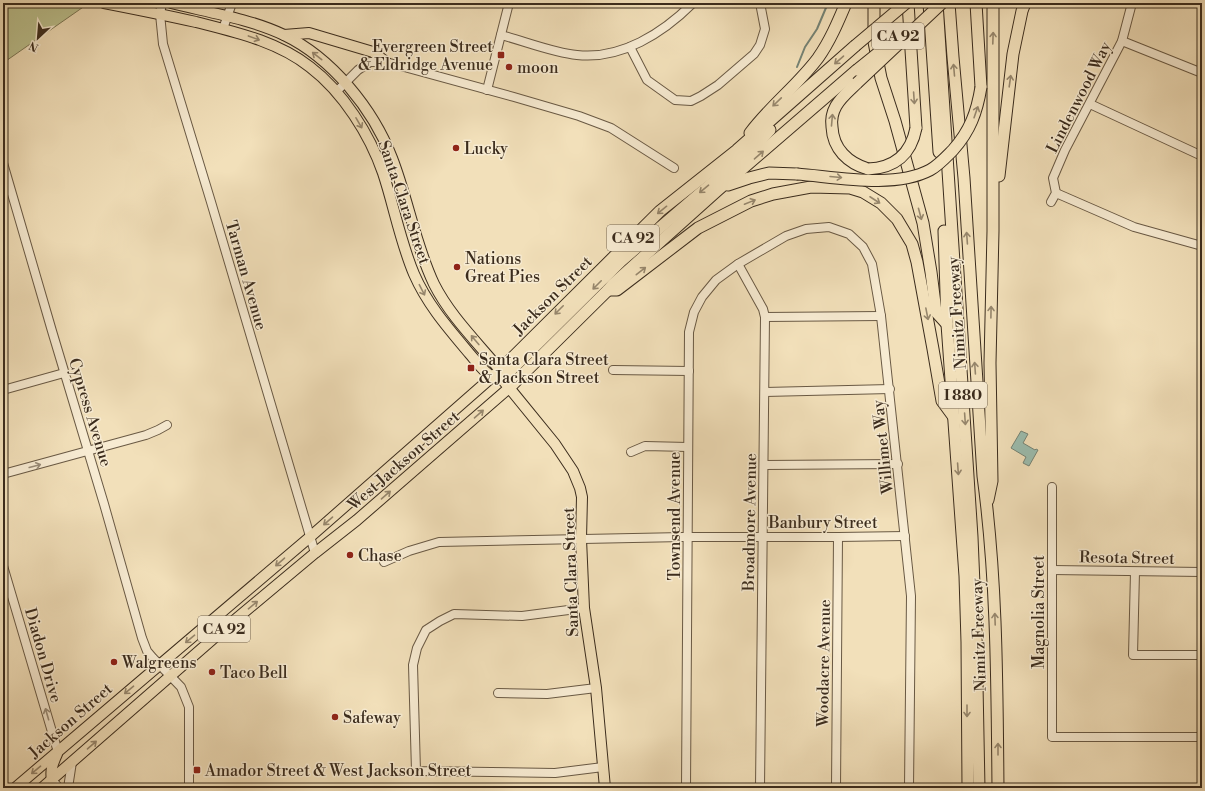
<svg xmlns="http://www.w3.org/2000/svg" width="1205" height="791" font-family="'Libre Bodoni',serif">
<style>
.green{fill:#bcc28f;stroke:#7c7756}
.water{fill:#9bbdaf;stroke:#758375}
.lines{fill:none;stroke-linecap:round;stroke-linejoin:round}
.stream{stroke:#758375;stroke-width:2}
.minor-casing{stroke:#695944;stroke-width:10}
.major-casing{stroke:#3b2c1d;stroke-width:12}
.highway-casing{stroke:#3b2c1d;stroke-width:13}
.minor{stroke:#f7ebd2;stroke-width:8}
.major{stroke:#f2e0ba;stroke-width:10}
.highway{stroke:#f2e0ba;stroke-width:11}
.highway-bridge-casing{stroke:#3b2c1d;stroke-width:13;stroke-linecap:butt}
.highway-bridge{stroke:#f2e0ba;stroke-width:11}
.oneway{stroke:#96866c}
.oneway2{stroke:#998c78}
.poi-dot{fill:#8f2418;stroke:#f7ebd2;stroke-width:1.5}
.labels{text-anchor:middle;stroke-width:3;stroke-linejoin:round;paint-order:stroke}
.shield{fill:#f7ebd2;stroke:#736553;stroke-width:1}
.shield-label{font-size:15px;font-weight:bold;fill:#3b2c1d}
.poi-label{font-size:16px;fill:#3b2c1d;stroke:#f7ebd2;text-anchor:start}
.street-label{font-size:16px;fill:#3b2c1d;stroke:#f7ebd2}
</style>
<rect width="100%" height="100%" fill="#f2e0ba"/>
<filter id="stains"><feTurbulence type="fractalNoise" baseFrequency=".005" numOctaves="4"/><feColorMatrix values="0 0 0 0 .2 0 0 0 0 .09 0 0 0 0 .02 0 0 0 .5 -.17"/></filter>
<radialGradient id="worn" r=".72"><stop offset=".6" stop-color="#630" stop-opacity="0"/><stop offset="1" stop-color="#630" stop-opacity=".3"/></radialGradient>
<polygon class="green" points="3,3 89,3 3,63"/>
<polygon class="water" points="1021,431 1028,434 1023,443 1035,450 1036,449 1038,450 1029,466 1023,463 1026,457 1011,448"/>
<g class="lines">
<polyline class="stream" points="797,67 805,47 817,29 828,3"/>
<g class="minor-casing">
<g id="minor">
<polyline points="162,3 160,14 163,44 211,202 315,553"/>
<polyline points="223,29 232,3"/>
<path d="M501 35C524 41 554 53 577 55 621 60 663 33 693 3"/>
<polyline points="1122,41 1202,73"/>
<polyline points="630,47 647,80 675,100 691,101 701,96 718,85 754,54 760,45 765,29 760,3"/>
<polyline points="487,90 509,3"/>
<polyline points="336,92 358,70 370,62 386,62 514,97 579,116 611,128 674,168"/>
<polyline points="1090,104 1202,156"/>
<polyline points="3,163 52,331 104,504 142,638 147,651 153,658 181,687 189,707 189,788"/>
<polyline points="1056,193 1134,227 1202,246"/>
<polyline points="1051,202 1056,193 1053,178 1065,150 1122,41 1132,3"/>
<polyline points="738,264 763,309 765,317 760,788"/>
<polyline points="765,317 881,316"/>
<polyline points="613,370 689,371"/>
<polyline points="3,390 64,373"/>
<polyline points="765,392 890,389"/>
<polyline points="631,452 645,446 688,447"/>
<polyline points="764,465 898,464"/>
<polyline points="3,474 146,435 158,430 167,425"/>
<polyline points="1052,487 1052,737 1202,737"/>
<polyline points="384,562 409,551 439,542 683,537 838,537 905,536"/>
<polyline points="3,566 58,752"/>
<polyline points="1052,570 1202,572"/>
<polyline points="1135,572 1133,655 1202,655"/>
<polyline points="584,608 522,616 454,614 440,621 426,630 417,648 413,665 416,771 555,773 603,767"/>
<polyline points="498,693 547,694 596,688"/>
<polyline points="52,780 59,788"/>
<polyline points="68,788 72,762"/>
<polyline points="686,788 689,332 694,312 702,297 716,280 738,264 786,236 806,229 829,227 849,234 863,247 872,264 881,316 911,596 909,788"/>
<polyline points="836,788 838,537"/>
</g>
</g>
<g class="major-casing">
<g id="major">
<path d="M104 3C135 9 165 15 196 22 235 32 277 41 310 67 343 92 370 135 383 173 394 206 400 241 414 274 427 304 448 328 469 353 477 362 486 376 498 379"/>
<path d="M171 3C207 12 251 19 284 35 332 58 373 109 392 158 408 199 415 244 434 284 450 316 478 343 500 370L502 379 555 444 573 471 580 488 582 497 581 539 584 608 596 688 605 788"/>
<polyline points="284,35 309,33 373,52 386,62"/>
<path d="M52 780C50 770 53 763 57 754"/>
<polyline points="15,788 310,537 500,370"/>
<polyline points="42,788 230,624 315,553 357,520 509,388"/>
</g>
</g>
<g class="highway-casing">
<g id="highway">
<polyline points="874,3 874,42 881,78 895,121 923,223 931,272 936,312 947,324"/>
<polyline points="908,3 916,128"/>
<polyline points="929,3 939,152"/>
<polyline points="937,3 972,537 976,632 979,788"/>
<path d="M949 3 953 57 964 178 983 476C997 579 997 684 998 788"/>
<polyline points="976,3 981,87"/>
<path d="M857 83C850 90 841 97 836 106 832 113 831 120 832 127 833 149 848 163 868 169"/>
<path d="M750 133C770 106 798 85 818 58 830 41 838 22 846 3"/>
<polyline points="999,176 1013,54 1022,11 1025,3"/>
<polyline points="728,185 749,178 769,173 797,174"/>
<polyline points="944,231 947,324 965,576 967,642 968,788"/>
<polyline points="608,290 617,290 698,228 751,201 773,194 811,187 850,188 863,192 881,203 897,219 912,244 917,262 933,349 942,401 953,416"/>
<polyline points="500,370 660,211 737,150 855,46"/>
<polyline points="502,379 621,261 753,148 770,130"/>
<polyline points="509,388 608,290 613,284 718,190 857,70"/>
<polyline points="988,500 992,481 990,363 993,231 993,3"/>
</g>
</g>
<use href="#minor" class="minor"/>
<use href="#major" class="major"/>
<use href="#highway" class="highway"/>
<g class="highway-bridge-casing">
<g id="highway-bridge">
<polyline points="855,46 906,3"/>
<polyline points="857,70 888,45"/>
<polyline points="857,83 942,3"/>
<path d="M868 169C895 168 911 154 916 128"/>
<path d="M797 174C836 177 894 189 930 170 939 165 946 157 953 150 970 131 977 112 981 87"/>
</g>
</g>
<use href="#highway-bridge" class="highway-bridge"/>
</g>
<defs><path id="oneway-shaft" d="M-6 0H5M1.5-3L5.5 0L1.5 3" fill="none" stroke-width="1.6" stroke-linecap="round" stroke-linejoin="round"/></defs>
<g class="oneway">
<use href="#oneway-shaft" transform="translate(254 38) rotate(20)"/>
<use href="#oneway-shaft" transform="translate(993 38) rotate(-88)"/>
<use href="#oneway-shaft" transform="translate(317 56) rotate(-142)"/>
<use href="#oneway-shaft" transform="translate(839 60) rotate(139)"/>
<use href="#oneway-shaft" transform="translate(954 70) rotate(-95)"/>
<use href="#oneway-shaft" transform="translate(1010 81) rotate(-82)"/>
<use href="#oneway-shaft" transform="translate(914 98) rotate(86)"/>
<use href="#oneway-shaft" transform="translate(777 102) rotate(136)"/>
<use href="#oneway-shaft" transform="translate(976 112) rotate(-71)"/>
<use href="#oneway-shaft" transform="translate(832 120) rotate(-85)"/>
<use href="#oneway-shaft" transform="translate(359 123) rotate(60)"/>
<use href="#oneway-shaft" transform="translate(759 155) rotate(-41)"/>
<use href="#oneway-shaft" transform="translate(836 177) rotate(5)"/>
<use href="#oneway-shaft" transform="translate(704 189) rotate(140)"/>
<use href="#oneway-shaft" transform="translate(875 200) rotate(33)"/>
<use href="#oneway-shaft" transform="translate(750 202) rotate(-22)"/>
<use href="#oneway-shaft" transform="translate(662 210) rotate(141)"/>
<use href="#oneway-shaft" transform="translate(920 214) rotate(75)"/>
<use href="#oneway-shaft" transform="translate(967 238) rotate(-94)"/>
<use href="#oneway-shaft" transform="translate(641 271) rotate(-38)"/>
<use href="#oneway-shaft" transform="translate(597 285) rotate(135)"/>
<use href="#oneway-shaft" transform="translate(422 290) rotate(63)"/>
<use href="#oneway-shaft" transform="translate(559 310) rotate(135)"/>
<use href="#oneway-shaft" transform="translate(991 312) rotate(-89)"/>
<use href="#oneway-shaft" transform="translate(927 314) rotate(79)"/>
<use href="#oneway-shaft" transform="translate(475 340) rotate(-130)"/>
<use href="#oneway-shaft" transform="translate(975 368) rotate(-94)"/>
<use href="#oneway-shaft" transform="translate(479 414) rotate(-41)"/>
<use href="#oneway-shaft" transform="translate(965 419) rotate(86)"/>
<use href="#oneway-shaft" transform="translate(958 469) rotate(86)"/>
<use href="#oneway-shaft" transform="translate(386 495) rotate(-41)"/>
<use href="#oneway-shaft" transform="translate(328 521) rotate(139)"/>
<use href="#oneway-shaft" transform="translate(280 562) rotate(139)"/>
<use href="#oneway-shaft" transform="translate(253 605) rotate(-40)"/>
<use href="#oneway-shaft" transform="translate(995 619) rotate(-92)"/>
<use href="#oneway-shaft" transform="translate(190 639) rotate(140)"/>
<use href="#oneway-shaft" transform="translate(129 690) rotate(140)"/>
<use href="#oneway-shaft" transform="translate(967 711) rotate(90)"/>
<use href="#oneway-shaft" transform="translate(92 745) rotate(-41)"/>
<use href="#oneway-shaft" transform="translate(998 749) rotate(-90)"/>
<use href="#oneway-shaft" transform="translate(36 770) rotate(140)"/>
</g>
<g class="oneway2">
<use href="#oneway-shaft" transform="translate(35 466) rotate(-15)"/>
<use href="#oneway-shaft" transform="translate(47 714) rotate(-106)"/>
</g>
<g class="poi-dot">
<rect x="497" y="51" width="8" height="8" rx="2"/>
<circle cx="509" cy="67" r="4"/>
<circle cx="456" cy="148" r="4"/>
<circle cx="457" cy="267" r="4"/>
<rect x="467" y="364" width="8" height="8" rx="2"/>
<circle cx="350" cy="555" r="4"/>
<circle cx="114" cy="662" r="4"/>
<circle cx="212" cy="672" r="4"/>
<circle cx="335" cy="717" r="4"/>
<rect x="193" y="766" width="8" height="8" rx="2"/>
</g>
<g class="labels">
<g class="shield">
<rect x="872" y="23" width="52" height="26" rx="3"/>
<rect x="607" y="225" width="52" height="26" rx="3"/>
<rect x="939" y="382" width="48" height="26" rx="3"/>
<rect x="198" y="616" width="52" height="26" rx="3"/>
</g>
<g class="shield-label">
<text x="898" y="41">CA 92</text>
<text x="633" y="243">CA 92</text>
<text x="963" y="400">I 880</text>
<text x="224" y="634">CA 92</text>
</g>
<g class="poi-label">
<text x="493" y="52" text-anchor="end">Evergreen Street<tspan x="493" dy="18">&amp; Eldridge Avenue</tspan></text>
<text x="517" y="73">moon</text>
<text x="464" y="154">Lucky</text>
<text x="465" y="264">Nations<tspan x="465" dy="18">Great Pies</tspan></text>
<text x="479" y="365">Santa Clara Street<tspan x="479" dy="18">&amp; Jackson Street</tspan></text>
<text x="358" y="561">Chase</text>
<text x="122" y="668">Walgreens</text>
<text x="220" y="678">Taco Bell</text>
<text x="343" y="723">Safeway</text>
<text x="205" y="776">Amador Street &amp; West Jackson Street</text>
</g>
<g class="street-label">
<text transform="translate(1078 97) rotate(-63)" y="6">Lindenwood Way</text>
<text transform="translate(405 202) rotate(71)" y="6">Santa Clara Street</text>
<text transform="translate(247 275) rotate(74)" y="6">Tarman Avenue</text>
<text transform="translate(552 295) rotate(-45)" y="6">Jackson Street</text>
<text transform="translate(956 313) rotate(-94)" y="6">Nimitz Freeway</text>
<text transform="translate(91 412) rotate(73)" y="6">Cypress Avenue</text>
<text transform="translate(882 447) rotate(-96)" y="6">Willimet Way</text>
<text transform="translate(403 460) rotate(-41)" y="6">West Jackson Street</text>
<text transform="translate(674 516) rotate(-90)" y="6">Townsend Avenue</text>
<text transform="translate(749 522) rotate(-89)" y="6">Broadmore Avenue</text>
<text x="823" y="528">Banbury Street</text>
<text transform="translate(1127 557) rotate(1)" y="6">Resota Street</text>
<text transform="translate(570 572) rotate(-92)" y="6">Santa Clara Street</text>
<text transform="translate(1038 612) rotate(-90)" y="6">Magnolia Street</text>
<text transform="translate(978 635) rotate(-92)" y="6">Nimitz Freeway</text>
<text transform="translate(44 655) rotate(74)" y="6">Diadon Drive</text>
<text transform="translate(823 663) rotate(-89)" y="6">Woodacre Avenue</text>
<text transform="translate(70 720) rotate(-41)" y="6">Jackson Street</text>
</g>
</g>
<rect width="1205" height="791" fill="none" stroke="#f2e0ba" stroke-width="16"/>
<rect x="4" y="4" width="1197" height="783" fill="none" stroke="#3b2c1d" stroke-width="2"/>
<rect x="8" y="8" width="1189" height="775" fill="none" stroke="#3b2c1d"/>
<g transform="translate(38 38) rotate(206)" stroke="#f7ebd2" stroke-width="3" paint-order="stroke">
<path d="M0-3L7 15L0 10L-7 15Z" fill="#3b2c1d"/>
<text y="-6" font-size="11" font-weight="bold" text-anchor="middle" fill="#3b2c1d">N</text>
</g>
<rect width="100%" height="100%" filter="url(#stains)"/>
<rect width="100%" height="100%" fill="url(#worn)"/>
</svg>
